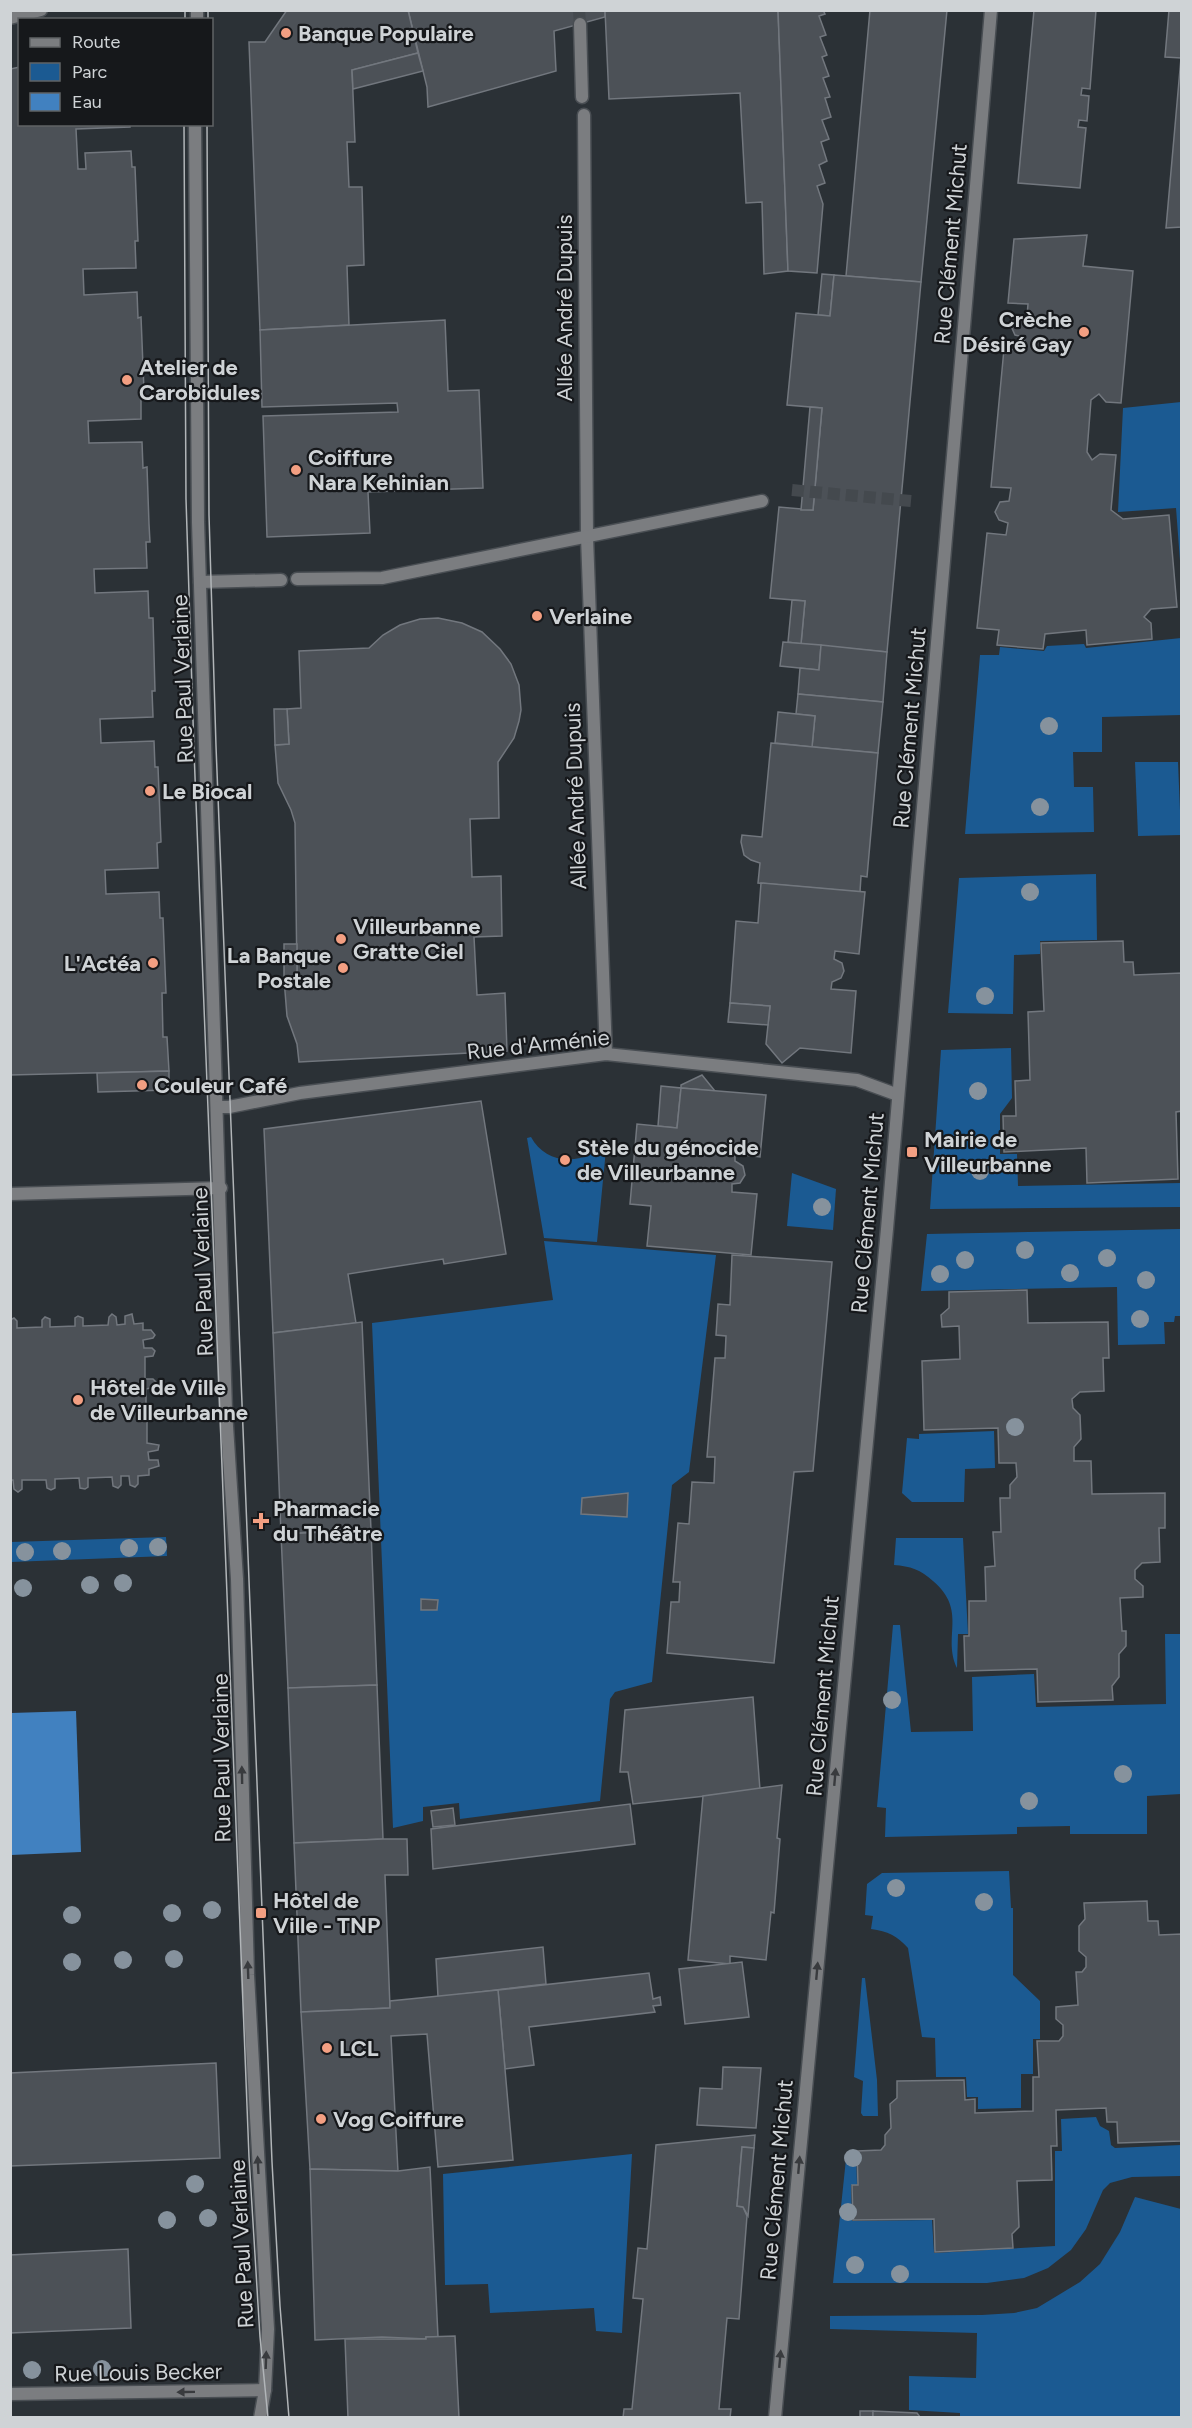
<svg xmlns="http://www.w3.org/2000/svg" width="1192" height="2428" font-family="Figtree,sans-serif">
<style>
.green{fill:#1b5a92}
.water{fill:#4181c0}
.building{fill:#4c5157;stroke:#72777e;stroke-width:1.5}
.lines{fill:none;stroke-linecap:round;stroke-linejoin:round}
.pedestrian-tunnel{stroke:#44494e;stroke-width:12;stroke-dasharray:12 6;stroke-linecap:butt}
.pedestrian-casing{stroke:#494e53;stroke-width:15}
.minor-casing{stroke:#494e53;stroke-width:15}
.pedestrian{stroke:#7b7d80;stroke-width:12}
.minor{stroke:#7b7d80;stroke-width:12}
.tram{stroke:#b1b5b8;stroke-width:1.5}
.tree{fill:#86929d}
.oneway{fill:#393b3e}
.poi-dot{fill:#f39f82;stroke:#16181b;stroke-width:2}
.labels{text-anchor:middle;stroke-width:4.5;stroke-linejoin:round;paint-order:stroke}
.poi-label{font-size:22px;font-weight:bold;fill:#cfd3d6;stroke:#16181b;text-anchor:start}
.street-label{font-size:22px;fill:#cfd3d6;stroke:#16181b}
</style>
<rect width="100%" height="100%" fill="#2b3136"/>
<g class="green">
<polygon points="1181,402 1182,402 1181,574 1176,508 1118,512 1123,408"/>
<polygon points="1181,638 1181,715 1102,717 1102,752 1073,752 1074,787 1093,787 1094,832 965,834 980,655 999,655 1000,647 1044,651 1047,646 1084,644 1086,648"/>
<polygon points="1135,762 1178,762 1181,835 1138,836"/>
<polygon points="1096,874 1097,940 1040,941 1040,954 1014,955 1013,1014 948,1013 959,878"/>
<polygon points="1011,1048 1012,1098 1000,1114 1000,1154 1017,1154 1018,1186 1181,1183 1181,1207 930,1209 941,1050"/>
<path d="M531 1137C543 1159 569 1166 592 1153 597 1150 600 1143 604 1139H607L597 1242 544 1238 527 1138Z"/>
<polygon points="792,1173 836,1189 833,1230 787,1226"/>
<polygon points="1181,1229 1181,1316 1175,1316 1174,1322 1164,1322 1165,1344 1118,1345 1117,1287 921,1291 927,1234"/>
<polygon points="544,1241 716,1255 689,1472 672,1485 652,1682 615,1692 610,1699 600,1801 460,1819 459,1803 423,1807 423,1821 393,1828 372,1323 553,1300"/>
<polygon points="994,1431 995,1468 965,1469 964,1502 912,1502 902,1493 907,1438 919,1439 919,1434"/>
<polygon points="166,1537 167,1556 11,1562 11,1542"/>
<path d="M896 1538H963L968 1634H958L957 1668C942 1636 968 1611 933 1581 921 1570 910 1566 894 1565Z"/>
<polygon points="893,1625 900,1625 911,1732 973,1731 972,1677 1034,1674 1036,1707 1166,1704 1165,1634 1181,1634 1181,1794 1147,1796 1147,1834 1070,1834 1070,1826 1017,1827 1017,1834 885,1837 886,1808 877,1807"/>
<path d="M1009 1871 1011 1908H1013V1975L1040 2001V2039H1033V2074H1021V2108L978 2109V2097H967L966 2077H936L935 2038 922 2037 908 1948C897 1936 888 1931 871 1929L873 1916 865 1915 867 1884 882 1873Z"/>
<polygon points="862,1978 865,1978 877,2080 878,2116 863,2116 861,2113 863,2081 854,2077"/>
<polygon points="1096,2117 1100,2126 1109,2131 1111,2145 1115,2148 1181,2145 1181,2176 1132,2177 1110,2183 1103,2190 1086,2229 1071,2250 1048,2268 1024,2278 987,2283 833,2283 846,2159 856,2151 857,2185 851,2185 852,2221 932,2220 934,2253 1055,2246 1055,2151 1062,2151 1061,2119"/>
<polygon points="632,2154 622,2333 596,2331 594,2308 490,2313 488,2284 445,2285 443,2174"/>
<polygon points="1135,2197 1181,2209 1181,2417 960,2418 960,2413 909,2410 909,2376 976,2378 977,2333 830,2329 830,2316 982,2315 1014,2313 1037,2308 1080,2282 1100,2264 1120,2232"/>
</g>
<polygon class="water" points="76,1711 81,1852 11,1855 11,1713"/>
<g class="building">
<polygon points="408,10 605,10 605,17 554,31 556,71 428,107 427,87"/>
<polygon points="408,10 418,53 352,70 355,142 347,142 349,187 362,187 364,265 347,266 349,325 260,330 249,42 265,42 287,10"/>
<polygon points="605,10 778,10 788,271 764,274 762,202 746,203 740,93 609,99"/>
<polygon points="778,10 823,10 825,14 819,16 826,35 820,37 827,55 822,57 829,76 823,78 830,97 825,98 831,117 822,120 829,139 821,142 827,161 819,165 825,183 817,186 823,204 817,273 788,271"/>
<polygon points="870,10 947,10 921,282 846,276"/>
<polygon points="1034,10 1096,10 1090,89 1082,88 1081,95 1089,96 1087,121 1079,120 1078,127 1086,128 1080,188 1018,183"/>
<polygon points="1169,10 1182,10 1181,58 1165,57"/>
<polygon points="1182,49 1182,227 1166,228 1181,58"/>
<polygon points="418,53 423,71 353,89 352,70"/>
<polygon points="20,67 20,124 130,124 130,127 76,129 78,169 86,169 85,153 131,151 132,167 135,167 138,241 135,241 136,268 83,269 84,295 137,292 138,318 141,317 144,391 141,392 141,419 88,421 89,443 142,442 143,468 147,467 149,524 150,542 146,542 147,568 94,569 95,593 148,591 149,618 153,618 155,691 152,691 153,717 100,719 101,743 154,741 155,767 158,767 161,842 157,843 158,868 105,870 106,894 159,892 160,918 163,918 166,993 162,993 163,1037 167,1037 169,1071 10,1075 10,69"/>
<polygon points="1087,235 1083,266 1133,271 1121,403 1106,402 1099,394 1091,400 1087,452 1092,460 1100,454 1116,455 1111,510 1123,519 1169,515 1177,607 1151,609 1144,617 1151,623 1152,639 1087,645 1086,630 1045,634 1043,649 997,645 999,630 977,628 987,533 1006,535 1008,523 999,520 995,512 1000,502 1009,501 1011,488 991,487 1004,349 1024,350 1024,337 1015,335 1011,326 1016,317 1027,316 1028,304 1008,303 1014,239"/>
<polygon points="822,274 834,275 830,316 818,315"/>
<polygon points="834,275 921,282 887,652 801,644 805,601 770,598 779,507 813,510 822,408 787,405 796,313 830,316"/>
<polygon points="445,320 448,391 479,390 483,488 368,492 370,533 267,537 263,416 398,412 397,403 262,407 260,330"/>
<polygon points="810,407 822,408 813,510 801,510"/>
<polygon points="792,600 805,601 801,644 788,642"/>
<polygon points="438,618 462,623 482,632 500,649 511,664 519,685 521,710 519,721 514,738 498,762 499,818 470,819 472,877 501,876 502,936 474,937 477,995 505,993 507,1051 299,1062 297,1044 287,1016 284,979 297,978 295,823 291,810 278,783 275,745 289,744 287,709 301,708 299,651 369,648 383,635 400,625 420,619"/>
<polygon points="783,642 821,645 819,670 780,666"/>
<polygon points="821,645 887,652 883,702 798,694 800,668 819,670"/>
<polygon points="798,694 883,702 878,753 812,747 815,716 796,714"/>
<polygon points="274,709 287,709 289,744 275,745"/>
<polygon points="778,712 815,716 812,747 775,743"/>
<polygon points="771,743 878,753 867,877 861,876 860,892 758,883 760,863 751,860 744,855 741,842 742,835 762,837"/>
<polygon points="761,883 865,892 859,954 835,951 834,959 842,963 844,971 841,978 832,982 831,989 856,991 851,1053 800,1048 782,1063 766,1044 770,1006 730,1003 736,921 758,923"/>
<polygon points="1123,941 1124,962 1133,962 1134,975 1182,973 1182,1111 1176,1112 1178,1179 1087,1183 1086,1148 1004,1152 1003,1116 1016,1116 1015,1081 1030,1080 1028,1012 1044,1011 1041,943"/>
<polygon points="284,944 297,944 297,978 284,979"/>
<polygon points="730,1003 770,1006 768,1025 728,1022"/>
<polygon points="169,1071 169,1090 98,1092 97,1073"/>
<polygon points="702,1075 715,1091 681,1088 681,1085"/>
<polygon points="661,1086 681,1088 677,1128 658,1126"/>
<polygon points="681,1088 766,1095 760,1157 735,1154 735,1161 743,1166 745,1175 740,1183 732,1184 732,1192 757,1194 751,1255 647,1246 651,1206 630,1204 637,1124 677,1128"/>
<polygon points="481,1101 506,1254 444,1264 443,1259 348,1274 356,1323 273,1333 264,1129"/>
<polygon points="732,1255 832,1262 813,1471 794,1472 774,1663 667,1653 671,1602 679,1602 680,1582 673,1582 678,1523 689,1524 692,1482 714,1483 715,1457 707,1457 715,1358 725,1358 726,1336 716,1335 718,1304 730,1305"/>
<polygon points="1027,1290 1028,1323 1108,1322 1109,1358 1103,1358 1104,1391 1080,1392 1072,1399 1073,1408 1080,1415 1081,1439 1074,1447 1074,1461 1091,1461 1092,1494 1165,1493 1165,1528 1159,1528 1160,1562 1142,1563 1135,1570 1135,1579 1143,1586 1143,1597 1120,1598 1122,1631 1126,1631 1126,1646 1119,1654 1119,1677 1112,1686 1113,1700 1038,1702 1037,1669 965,1671 964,1636 969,1636 969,1601 986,1601 985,1567 995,1566 993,1532 1001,1532 1000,1498 1010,1498 1010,1485 1017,1477 1016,1463 999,1463 998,1428 924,1430 922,1361 960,1359 959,1326 942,1327 941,1315 949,1308 949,1292"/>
<polygon points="112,1314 116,1317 117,1325 125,1324 125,1316 132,1314 134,1324 143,1323 143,1330 151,1330 155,1335 153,1338 143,1340 144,1348 152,1348 155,1351 153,1356 145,1357 145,1379 153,1379 157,1383 154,1387 146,1389 146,1411 155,1411 158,1415 155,1419 147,1420 147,1443 159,1445 158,1450 148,1452 149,1460 158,1460 159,1466 149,1469 149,1475 138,1476 138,1484 135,1487 130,1485 129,1476 121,1476 121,1485 118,1488 113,1486 112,1477 88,1478 88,1487 85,1489 80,1488 79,1478 55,1479 55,1488 51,1490 47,1488 46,1480 22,1480 22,1489 18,1492 14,1489 13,1480 10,1480 10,1320 14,1318 17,1321 17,1328 42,1327 42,1320 45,1317 50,1319 50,1327 75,1326 75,1318 78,1316 83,1318 83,1326 108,1325 109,1317"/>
<polygon points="362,1322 371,1530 281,1534 273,1333"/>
<polygon points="628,1493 627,1517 581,1514 582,1498"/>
<polygon points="371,1530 377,1685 288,1688 281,1534"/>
<polygon points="421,1599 438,1600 437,1610 421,1610"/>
<polygon points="377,1685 383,1839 294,1843 288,1688"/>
<polygon points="753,1697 760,1790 633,1804 628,1772 620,1772 625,1710"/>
<polygon points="782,1785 777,1838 780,1839 774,1913 771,1912 766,1960 730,1956 730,1964 688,1960 703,1796"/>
<polygon points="630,1804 635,1844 433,1869 431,1829"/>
<polygon points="453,1808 455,1825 433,1827 431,1811"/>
<polygon points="383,1839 407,1839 408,1875 385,1875 390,2008 301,2012 294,1843"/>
<polygon points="1147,1901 1148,1921 1158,1921 1159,1935 1182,1934 1181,2141 1118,2143 1117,2122 1107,2122 1106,2108 1056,2110 1057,2146 1051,2146 1052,2180 1017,2181 1019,2227 1012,2234 1013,2248 935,2252 934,2219 853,2220 852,2185 858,2185 857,2151 881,2150 885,2145 885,2135 891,2128 890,2104 897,2098 897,2081 964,2080 965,2100 975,2099 975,2113 1033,2111 1033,2077 1039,2077 1037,2041 1059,2041 1063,2036 1063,2025 1056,2019 1056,2007 1078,2005 1076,1972 1082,1972 1086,1967 1086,1957 1079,1951 1079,1926 1085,1919 1084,1903"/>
<polygon points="543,1947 546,1984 438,1997 436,1959"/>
<polygon points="742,1962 749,2017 685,2024 679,1969"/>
<polygon points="649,1973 653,1999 660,1997 661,2005 653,2006 655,2012 529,2027 534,2065 505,2069 498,1990"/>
<polygon points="498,1990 513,2160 438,2167 427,2034 391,2036 398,2171 310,2169 301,2012 390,2008 390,2001"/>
<polygon points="216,2063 220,2158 10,2166 10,2073"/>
<polygon points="723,2067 761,2068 756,2128 697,2125 700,2088 722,2089"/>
<polygon points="755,2135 754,2148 742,2147 737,2206 743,2207 747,2216 739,2319 727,2318 719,2409 731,2409 730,2418 623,2418 624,2409 632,2409 643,2299 633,2298 638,2248 647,2249 656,2145"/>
<polygon points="742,2147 754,2148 748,2216 743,2207 737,2206"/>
<polygon points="430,2167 438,2337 426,2337 426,2339 382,2337 315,2340 310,2169 398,2171"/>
<polygon points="128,2249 131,2328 10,2333 10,2255"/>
<polygon points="455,2336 459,2418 348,2418 345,2339 426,2339 426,2337"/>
<rect x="860" y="2411" width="13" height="7"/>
<polygon points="873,2411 917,2413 920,2417 956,2418 873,2418"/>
</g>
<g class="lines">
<g class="pedestrian-tunnel">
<polyline points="579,10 580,24"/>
<polyline points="792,490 911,501"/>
</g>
<g class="pedestrian-casing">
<g id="pedestrian">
<polyline points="10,18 41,10"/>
<polyline points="197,20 197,10"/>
<polyline points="580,24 582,97"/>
<polyline points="584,115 587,537 606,1054"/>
<polyline points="195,124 198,522 226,1411 237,1579 248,1975 268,2329 265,2390 260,2418"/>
<polyline points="297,579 382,578 762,501"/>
<polyline points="200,582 281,580"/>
<polyline points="218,1107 229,1107 300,1093 606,1054 857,1080 898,1095"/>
<polyline points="10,1194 221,1188"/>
</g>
</g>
<g class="minor-casing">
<g id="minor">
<polyline points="10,2394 265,2390"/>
<polyline points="775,2418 887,1229 991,10"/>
</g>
</g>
<use href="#pedestrian" class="pedestrian"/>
<use href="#minor" class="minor"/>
<g class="tram">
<polyline points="185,20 185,10"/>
<polyline points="208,20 208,10"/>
<polyline points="184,124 186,499 194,751 249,2157 260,2337 268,2418"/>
<polyline points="207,124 209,515 216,746 272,2162 280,2306 289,2418"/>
</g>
</g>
<g class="tree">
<circle cx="1049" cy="726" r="9"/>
<circle cx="1040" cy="807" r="9"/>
<circle cx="1030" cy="892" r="9"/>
<circle cx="985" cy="996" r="9"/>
<circle cx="978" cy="1091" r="9"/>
<circle cx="980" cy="1171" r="9"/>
<circle cx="822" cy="1207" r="9"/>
<circle cx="1025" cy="1250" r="9"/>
<circle cx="1107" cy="1258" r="9"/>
<circle cx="965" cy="1260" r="9"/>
<circle cx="1070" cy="1273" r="9"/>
<circle cx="940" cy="1274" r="9"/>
<circle cx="1146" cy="1280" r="9"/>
<circle cx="1140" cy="1319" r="9"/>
<circle cx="1015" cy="1427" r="9"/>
<circle cx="158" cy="1547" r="9"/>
<circle cx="129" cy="1548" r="9"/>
<circle cx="62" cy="1551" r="9"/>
<circle cx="25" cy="1552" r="9"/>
<circle cx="123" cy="1583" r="9"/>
<circle cx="90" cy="1585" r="9"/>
<circle cx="23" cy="1588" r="9"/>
<circle cx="892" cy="1700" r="9"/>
<circle cx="1123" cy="1774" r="9"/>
<circle cx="1029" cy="1801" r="9"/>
<circle cx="896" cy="1888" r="9"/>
<circle cx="984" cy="1902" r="9"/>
<circle cx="212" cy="1910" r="9"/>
<circle cx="172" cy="1913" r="9"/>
<circle cx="72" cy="1915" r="9"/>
<circle cx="174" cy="1959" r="9"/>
<circle cx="123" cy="1960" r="9"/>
<circle cx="72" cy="1962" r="9"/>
<circle cx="853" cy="2158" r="9"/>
<circle cx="195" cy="2184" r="9"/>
<circle cx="848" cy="2212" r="9"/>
<circle cx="208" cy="2218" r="9"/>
<circle cx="167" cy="2220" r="9"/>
<circle cx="855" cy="2265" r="9"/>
<circle cx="900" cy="2274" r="9"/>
<circle cx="102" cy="2369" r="9"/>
<circle cx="32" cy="2370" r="9"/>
</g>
<defs><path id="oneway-solid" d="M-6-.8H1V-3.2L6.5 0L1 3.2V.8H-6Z" transform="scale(1.5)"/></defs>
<g class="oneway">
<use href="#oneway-solid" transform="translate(242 1775) rotate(-91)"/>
<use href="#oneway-solid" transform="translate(835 1777) rotate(-85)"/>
<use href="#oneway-solid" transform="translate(248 1970) rotate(-92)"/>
<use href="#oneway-solid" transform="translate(817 1971) rotate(-85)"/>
<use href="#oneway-solid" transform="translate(258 2165) rotate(-93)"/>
<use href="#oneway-solid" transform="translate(799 2165) rotate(-85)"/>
<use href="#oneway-solid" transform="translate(780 2359) rotate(-85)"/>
<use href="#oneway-solid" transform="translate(266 2360) rotate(-88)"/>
<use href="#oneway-solid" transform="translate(186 2392) rotate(179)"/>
</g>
<g class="poi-dot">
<circle cx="286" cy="33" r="6"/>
<circle cx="1084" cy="332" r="6"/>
<circle cx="127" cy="380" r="6"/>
<circle cx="296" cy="470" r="6"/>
<circle cx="537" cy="616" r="6"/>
<circle cx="150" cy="791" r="6"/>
<circle cx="341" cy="939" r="6"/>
<circle cx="153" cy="963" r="6"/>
<circle cx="343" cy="968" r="6"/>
<circle cx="142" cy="1085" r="6"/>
<rect x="906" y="1146" width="12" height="12" rx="3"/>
<circle cx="565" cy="1160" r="6"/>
<circle cx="78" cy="1400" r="6"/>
<path d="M258 1512h6v6h6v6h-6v6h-6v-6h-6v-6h6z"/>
<rect x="255" y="1907" width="12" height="12" rx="3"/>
<circle cx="327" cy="2048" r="6"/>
<circle cx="321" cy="2119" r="6"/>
</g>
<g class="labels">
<g class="poi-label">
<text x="298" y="41">Banque Populaire</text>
<text x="1072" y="327" text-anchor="end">Crèche<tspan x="1072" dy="25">Désiré Gay</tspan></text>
<text x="139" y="375">Atelier de<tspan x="139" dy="25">Carobidules</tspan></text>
<text x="308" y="465">Coiffure<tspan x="308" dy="25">Nara Kehinian</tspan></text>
<text x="549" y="624">Verlaine</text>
<text x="162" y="799">Le Biocal</text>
<text x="353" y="934">Villeurbanne<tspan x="353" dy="25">Gratte Ciel</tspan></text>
<text x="331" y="963" text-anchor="end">La Banque<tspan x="331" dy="25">Postale</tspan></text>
<text x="141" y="971" text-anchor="end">L'Actéa</text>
<text x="154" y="1093">Couleur Café</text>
<text x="924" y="1147">Mairie de<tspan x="924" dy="25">Villeurbanne</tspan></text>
<text x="577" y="1155">Stèle du génocide<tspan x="577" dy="25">de Villeurbanne</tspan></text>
<text x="90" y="1395">Hôtel de Ville<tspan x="90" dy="25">de Villeurbanne</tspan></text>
<text x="273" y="1516">Pharmacie<tspan x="273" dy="25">du Théâtre</tspan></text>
<text x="273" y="1908">Hôtel de<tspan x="273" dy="25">Ville - TNP</tspan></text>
<text x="339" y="2056">LCL</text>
<text x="333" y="2127">Vog Coiffure</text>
</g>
<g class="street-label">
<text transform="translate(950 244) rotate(-85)" y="8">Rue Clément Michut</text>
<text transform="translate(564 308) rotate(-90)" y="8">Allée André Dupuis</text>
<text transform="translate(182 679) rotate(-92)" y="8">Rue Paul Verlaine</text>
<text transform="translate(909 728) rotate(-85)" y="8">Rue Clément Michut</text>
<text transform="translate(575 796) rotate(-92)" y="8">Allée André Dupuis</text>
<text transform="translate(538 1044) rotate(-6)" y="8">Rue d'Arménie</text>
<text transform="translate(867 1213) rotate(-85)" y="8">Rue Clément Michut</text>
<text transform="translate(202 1272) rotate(-92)" y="8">Rue Paul Verlaine</text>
<text transform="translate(822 1696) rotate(-85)" y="8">Rue Clément Michut</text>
<text transform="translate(221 1758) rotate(-91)" y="8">Rue Paul Verlaine</text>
<text transform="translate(776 2180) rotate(-85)" y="8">Rue Clément Michut</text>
<text transform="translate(241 2244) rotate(-93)" y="8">Rue Paul Verlaine</text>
<text transform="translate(138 2372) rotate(-1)" y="8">Rue Louis Becker</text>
</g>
</g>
<rect width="1192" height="2428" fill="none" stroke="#cfd3d6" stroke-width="24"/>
<rect x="18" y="18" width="195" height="108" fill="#16181b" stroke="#606366" stroke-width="1.5"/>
<rect x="30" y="38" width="30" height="9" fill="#7b7d80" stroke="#606366" stroke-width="1.5"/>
<text x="72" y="48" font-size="18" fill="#cfd3d6">Route</text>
<rect x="30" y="63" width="30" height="18" fill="#1b5a92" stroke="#606366" stroke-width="1.5"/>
<text x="72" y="78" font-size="18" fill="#cfd3d6">Parc</text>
<rect x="30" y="93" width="30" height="18" fill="#4181c0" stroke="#606366" stroke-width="1.5"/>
<text x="72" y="108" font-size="18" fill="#cfd3d6">Eau</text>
</svg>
